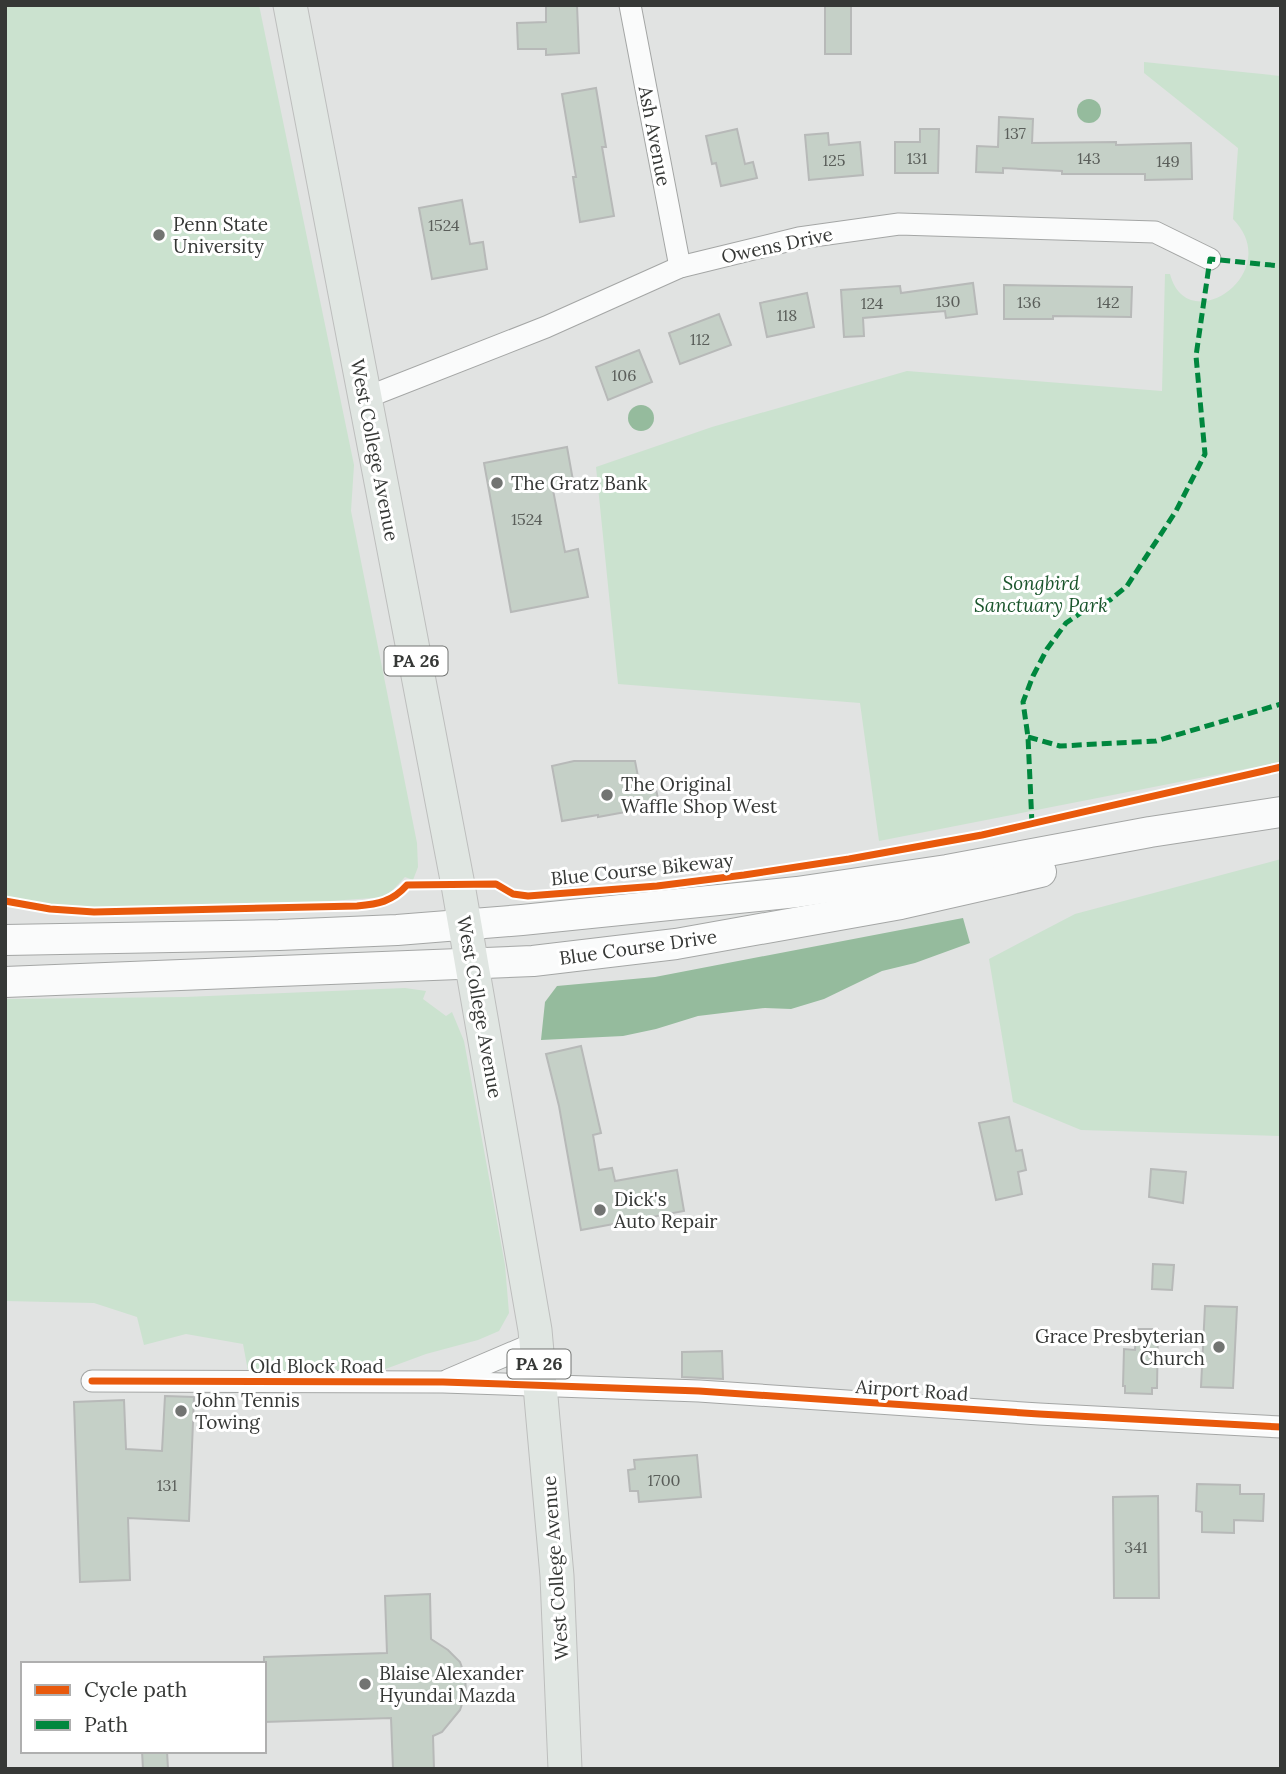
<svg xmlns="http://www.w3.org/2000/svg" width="1286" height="1774" font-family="Lora,serif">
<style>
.green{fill:#cbe2cf}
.water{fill:#95bb9d}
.building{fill:#c5d0c7;stroke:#b7b9b8;stroke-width:2}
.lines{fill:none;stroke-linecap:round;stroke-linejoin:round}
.minor-casing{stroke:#a4a6a5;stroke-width:23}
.secondary-casing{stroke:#a4a6a5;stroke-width:32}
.primary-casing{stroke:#bdbebd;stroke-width:35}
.minor{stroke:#fafbfb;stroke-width:21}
.secondary{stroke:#fafbfb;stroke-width:30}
.primary{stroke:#e0e6e2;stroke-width:33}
.quiet{stroke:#00873e;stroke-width:5;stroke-dasharray:10 5;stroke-linecap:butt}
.cycleway-casing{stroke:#fff;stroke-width:11}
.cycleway{stroke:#e8590c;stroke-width:7}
.poi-dot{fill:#727472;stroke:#fff;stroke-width:2.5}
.labels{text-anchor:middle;stroke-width:6;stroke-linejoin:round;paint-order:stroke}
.number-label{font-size:16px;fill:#5a5e5a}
.shield{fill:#fff;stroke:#727472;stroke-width:2}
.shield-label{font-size:18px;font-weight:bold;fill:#363836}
.street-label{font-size:19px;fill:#363836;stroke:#fff}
.poi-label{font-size:19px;fill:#363836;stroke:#fff;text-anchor:start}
.park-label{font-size:19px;font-style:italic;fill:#1a552c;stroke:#fff}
</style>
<rect width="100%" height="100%" fill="#e1e3e2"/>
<g class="green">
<polygon points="5,5 259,5 354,465 351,511 417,843 418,867 413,880 405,877 386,897 316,902 93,907 56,906 5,896"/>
<path d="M1144 62 1281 76V762L879 841 860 703 618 684 596 467 712 427 907 371 1162 391 1165 274H1170C1187 340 1286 273 1233 219L1238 148 1144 73Z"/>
<polygon points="1281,859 1281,1136 1081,1130 1013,1102 989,959 1075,914"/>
<polygon points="405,988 426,991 423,999 446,1016 452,1012 464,1041 505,1265 509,1313 499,1331 478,1340 426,1354 380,1371 248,1371 243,1344 186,1334 144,1345 137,1317 94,1303 5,1301 5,999 185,997"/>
</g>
<g class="water">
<circle cx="1089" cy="111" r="12"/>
<circle cx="641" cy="418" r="13"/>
<polygon points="963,918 970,943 915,963 882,971 824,999 791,1009 765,1008 698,1016 656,1029 623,1036 541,1040 545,1002 557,986 655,977"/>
</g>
<g class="building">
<polygon points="546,5 577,5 579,53 546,55 546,49 518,49 517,23 546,22"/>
<rect x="825" y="5" width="26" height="49"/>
<polygon points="596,88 606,147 602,147 614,216 580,222 573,177 576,177 562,94"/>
<polygon points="999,117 1033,119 1032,143 1116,142 1116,145 1191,143 1192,179 1145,180 1145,174 1062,174 1062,171 1003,168 1003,173 976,172 977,146 998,147"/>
<polygon points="737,129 745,164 753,162 757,178 721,186 716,163 712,164 706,136"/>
<polygon points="920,129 939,129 938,173 895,173 895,142 920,142"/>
<polygon points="828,133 829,145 860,142 863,175 809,180 805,135"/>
<polygon points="462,200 470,244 483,242 487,269 432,279 419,208"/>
<polygon points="973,283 977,314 946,318 945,311 863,318 864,336 844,337 841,290 900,286 901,293"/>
<polygon points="1004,285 1132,287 1131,317 1053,316 1053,319 1004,319"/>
<polygon points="807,293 814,327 767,337 760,303"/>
<polygon points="719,314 731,345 680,364 669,333"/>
<polygon points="639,350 652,382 608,400 596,367"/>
<polygon points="567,447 574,486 553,490 565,552 578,549 588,597 511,612 484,463"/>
<polygon points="574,761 635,761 640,787 655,785 659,803 641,806 642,809 598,817 598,815 562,821 552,766"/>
<polygon points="581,1046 601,1133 593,1135 599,1170 612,1168 615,1181 677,1170 684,1211 581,1230 559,1106 546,1054"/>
<polygon points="1009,1117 1016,1151 1022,1150 1026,1170 1018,1172 1022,1194 996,1200 979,1123"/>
<polygon points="1151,1169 1186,1172 1183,1203 1149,1197"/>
<polygon points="1153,1264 1174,1265 1172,1290 1152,1289"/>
<polygon points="1205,1306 1237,1307 1233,1388 1201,1387"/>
<polygon points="1136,1329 1158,1329 1157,1388 1152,1388 1152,1394 1125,1393 1125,1386 1123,1386 1124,1349 1135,1350"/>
<polygon points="722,1351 723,1379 682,1377 682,1352"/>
<polygon points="165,1396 194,1397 189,1521 128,1518 130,1580 80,1582 74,1402 124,1400 126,1449 162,1451"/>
<polygon points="697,1455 701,1497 639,1502 638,1491 630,1491 628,1470 635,1469 634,1460"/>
<polygon points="1197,1484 1240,1485 1240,1494 1264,1494 1263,1521 1234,1520 1234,1533 1202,1532 1202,1512 1196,1511"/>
<polygon points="1158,1496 1159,1598 1114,1598 1113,1497"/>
<polygon points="430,1594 431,1639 448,1650 460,1662 465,1676 466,1692 460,1710 442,1732 433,1736 434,1769 393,1769 391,1718 264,1722 264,1657 387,1653 385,1596"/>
<polygon points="142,1751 167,1751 168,1769 143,1769"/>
</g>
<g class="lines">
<g class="minor-casing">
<g id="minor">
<polyline points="630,5 680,267"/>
<polyline points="365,398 546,327 680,267 799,238 899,224 1155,232 1210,259"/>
<polyline points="448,1380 537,1342"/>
<polyline points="92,1381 443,1382 699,1391 1039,1414 1281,1427"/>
</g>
</g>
<g class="secondary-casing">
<g id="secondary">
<polyline points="5,940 279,935 397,930 522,920 797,892 947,870 1150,832 1281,812"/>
<polyline points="5,982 533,961 676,944 901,904 1041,872"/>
</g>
</g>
<g class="primary-casing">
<polyline id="primary" points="290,5 458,885 535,1330 557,1576 565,1769"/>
</g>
<use href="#minor" class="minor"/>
<use href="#secondary" class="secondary"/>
<use href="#primary" class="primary"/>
<g class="quiet">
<polyline points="1028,737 1060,746 1156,741 1281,704"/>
<polyline points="1032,824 1028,737 1023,702 1033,676 1047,649 1066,623 1082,612 1110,600 1127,586 1176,511 1205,454 1196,356 1210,259 1281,266"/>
</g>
<g class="cycleway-casing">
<g id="cycleway">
<path d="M5 901 50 909 94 912 357 906C378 904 392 902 407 885L496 884 513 894 528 896 657 886 744 875 849 859 982 835 1281 767"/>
<polyline points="92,1381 443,1382 699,1391 1039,1414 1281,1427"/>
</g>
</g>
<use href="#cycleway" class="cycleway"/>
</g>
<g class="poi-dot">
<circle cx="159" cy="235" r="7"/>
<circle cx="497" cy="483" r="7"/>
<circle cx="607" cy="795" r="7"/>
<circle cx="600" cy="1210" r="7"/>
<circle cx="1219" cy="1347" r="7"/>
<circle cx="181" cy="1411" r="7"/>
<circle cx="365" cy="1684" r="7"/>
</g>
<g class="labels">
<g class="number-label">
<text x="1015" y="139">137</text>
<text x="917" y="164">131</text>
<text x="1089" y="164">143</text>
<text x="834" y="166">125</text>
<text x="1168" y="167">149</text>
<text x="444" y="231">1524</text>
<text x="948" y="307">130</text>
<text x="1029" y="308">136</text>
<text x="1108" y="308">142</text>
<text x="872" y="309">124</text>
<text x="787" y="321">118</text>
<text x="700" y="345">112</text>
<text x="624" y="381">106</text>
<text x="527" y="525">1524</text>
<text x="664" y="1486">1700</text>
<text x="167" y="1491">131</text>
<text x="1136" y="1553">341</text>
</g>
<g class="shield">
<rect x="384.5" y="646.5" width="63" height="29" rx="5"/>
<rect x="507.5" y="1349.5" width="63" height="29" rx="5"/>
</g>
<g class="shield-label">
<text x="416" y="667">PA 26</text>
<text x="539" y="1370">PA 26</text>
</g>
<g class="street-label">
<text transform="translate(655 136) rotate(79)" y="7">Ash Avenue</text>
<text transform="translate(777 245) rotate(-12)" y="7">Owens Drive</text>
<text transform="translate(375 450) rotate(79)" y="7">West College Avenue</text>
<text transform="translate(642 869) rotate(-6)" y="7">Blue Course Bikeway</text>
<text transform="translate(638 947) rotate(-8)" y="7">Blue Course Drive</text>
<text transform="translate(480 1007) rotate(80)" y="7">West College Avenue</text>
<text x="317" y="1373">Old Block Road</text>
<text transform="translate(912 1390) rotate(4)" y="7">Airport Road</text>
<text transform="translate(555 1568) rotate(-94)" y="7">West College Avenue</text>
</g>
<g class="poi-label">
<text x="173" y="231">Penn State<tspan x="173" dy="22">University</tspan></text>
<text x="511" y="490">The Gratz Bank</text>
<text x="621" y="791">The Original<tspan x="621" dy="22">Waffle Shop West</tspan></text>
<text x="614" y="1206">Dick's<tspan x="614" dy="22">Auto Repair</tspan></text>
<text x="1205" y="1343" text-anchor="end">Grace Presbyterian<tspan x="1205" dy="22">Church</tspan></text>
<text x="195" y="1407">John Tennis<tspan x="195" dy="22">Towing</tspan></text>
<text x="379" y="1680">Blaise Alexander<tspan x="379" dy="22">Hyundai Mazda</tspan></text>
</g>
<g class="park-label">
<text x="1041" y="590">Songbird<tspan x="1041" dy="22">Sanctuary Park</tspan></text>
</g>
</g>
<rect width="1286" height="1774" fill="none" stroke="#363836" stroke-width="14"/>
<rect x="21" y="1662" width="245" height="91" fill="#ffffff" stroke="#afafaf" stroke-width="2"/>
<rect x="35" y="1685" width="35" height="10" fill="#e8590c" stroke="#afafaf" stroke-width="2"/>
<text x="84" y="1697" font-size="21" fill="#363836">Cycle path</text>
<rect x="35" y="1720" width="35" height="10" fill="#00873e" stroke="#afafaf" stroke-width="2"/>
<text x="84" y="1732" font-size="21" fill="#363836">Path</text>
</svg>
